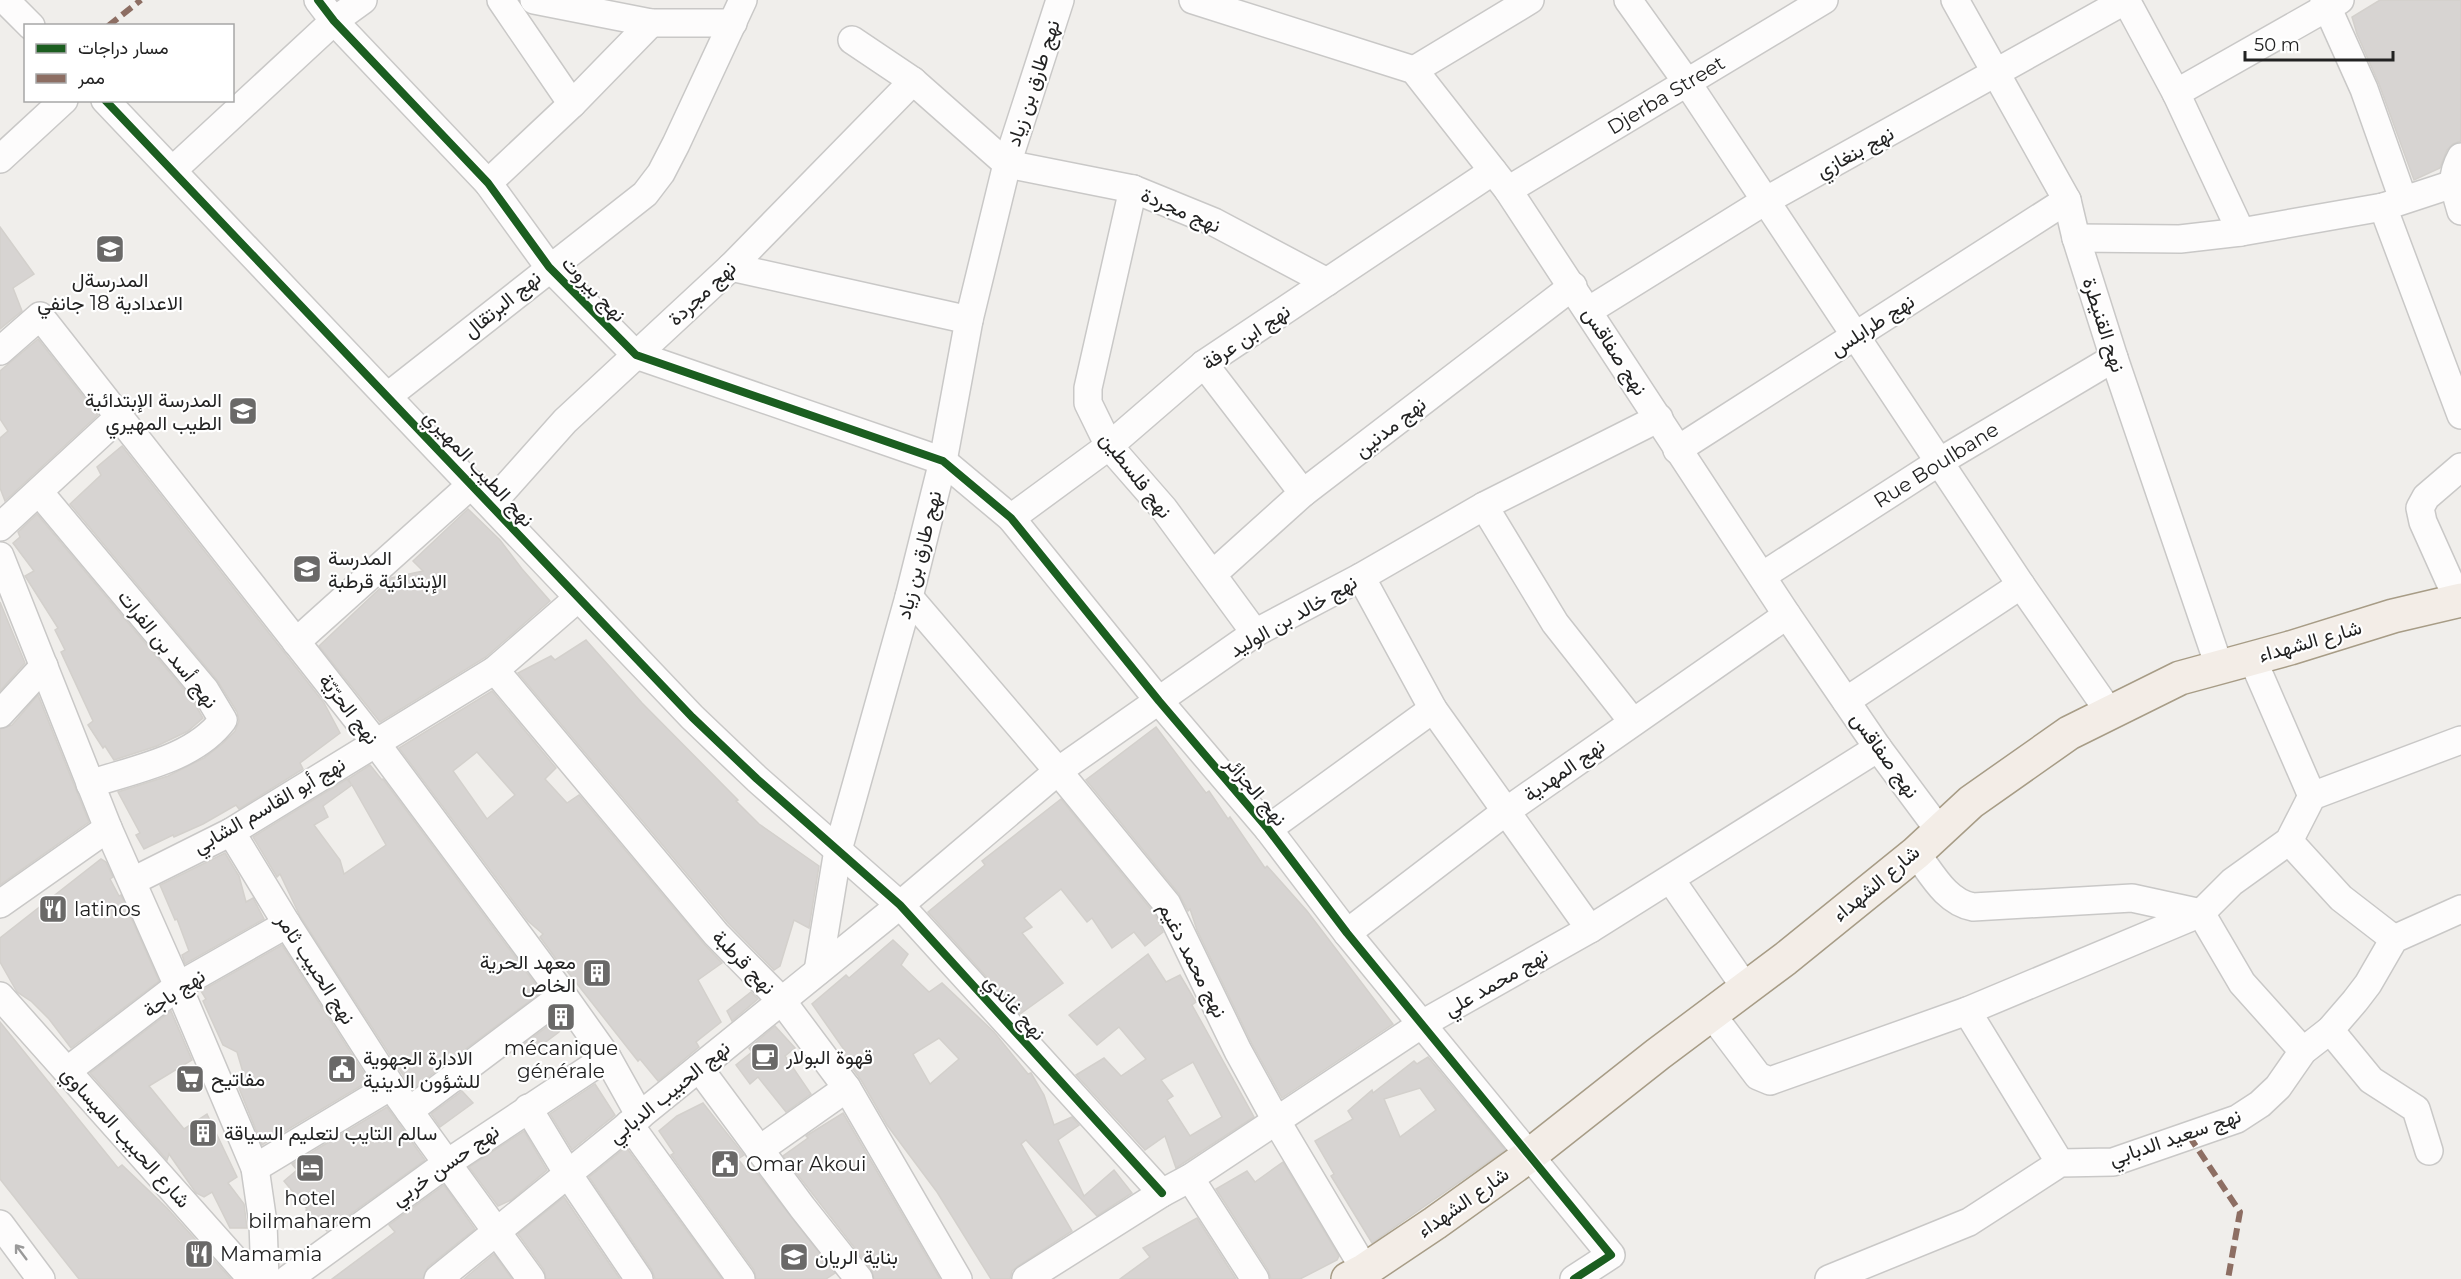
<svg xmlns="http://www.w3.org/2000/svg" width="2461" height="1279" font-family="Montserrat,Vazirmatn,sans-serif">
	<rect width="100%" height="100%" fill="#f0eeeb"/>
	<!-- building -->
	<g fill="#d7d4d2" stroke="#d3d0cc" stroke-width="1.5" fill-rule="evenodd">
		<path d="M2380 0H2461V141L2453 144 2447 150 2440 168 2414 180 2379 84 2357 34 2352 17Z"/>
		<path d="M0 227 34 274 13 288 22 311 0 329Z"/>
		<path d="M38 339 98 415 5 501 0 488V438L8 431 0 419V371Z"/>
		<path d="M122 446 324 703 340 733 300 763 303 769 239 809 236 805 203 824 174 837 173 835 144 849 136 835 140 833 118 792 168 776 204 758 222 744 235 731 239 721 237 712 217 680 70 504 101 475 97 467Z"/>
		<path d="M468 509 500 540 522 569 550 601 486 657 380 722 319 646 391 578 423 571 413 561Z"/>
		<path d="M37 514 192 699 203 718 188 731 157 746 114 760 105 746 103 748 88 725 93 721 61 652 65 650 55 630 58 628 25 576 34 571 13 543 20 537 18 532Z"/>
		<path d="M0 602 25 663 0 691Z"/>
		<path d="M586 640 642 703 738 800 736 801 759 824 819 866 809 928 794 920 780 966 774 970 728 923 518 673 551 656 555 660Z"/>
		<path d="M492 691 556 768 545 779 567 803 579 795 704 944 722 963 698 980 721 1022 696 1042 699 1047 658 1081 640 1059 638 1061 563 966 562 967 540 937 543 934 528 921 399 748ZM477 752 515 795 487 819 453 771Z"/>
		<path d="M38 695 89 822 0 885V729L12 725Z"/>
		<path d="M1156 727 1206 793 1209 791 1228 819 1230 817 1265 868 1267 866 1307 911 1393 1024 1282 1098 1252 1044 1197 930 1190 909 1188 911 1179 894 1086 780Z"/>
		<path d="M370 765 382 780 383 779 539 989 536 992 539 994 412 1089 300 916 280 874 277 877 253 837 347 779 351 784 348 779ZM352 785 386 845 344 874 340 860 314 825 328 817 323 806Z"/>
		<path d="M1061 799 1154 913 1163 932 1145 946 1134 932 1112 948 1092 918 1087 922 1061 889 1024 918 1032 927 1022 933 1063 983 1020 1014 928 912 985 865 982 861Z"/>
		<path d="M225 853 239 876 246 902 253 898 264 919 185 964 182 955 189 951 177 919 175 920 160 885Z"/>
		<path d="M101 859 106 862 113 877 110 879 119 896 121 895 159 981 71 1048 49 1019 31 1001 17 992 0 962V938Z"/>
		<path d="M893 940 908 954 901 965 929 992 942 983 994 1032 1028 1074 1031 1073 1044 1095 1054 1125 1072 1117 1079 1125 1058 1140 1084 1196 1114 1170 1132 1193 1097 1216 1026 1140 1021 1144 1072 1231 1018 1266 1012 1271 1010 1279H991L937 1192 887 1125 861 1080 842 1054 845 1051 812 1004 846 975 849 978ZM939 1038 959 1059 930 1084 913 1054Z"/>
		<path d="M282 945 369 1081 262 1145 237 1083 245 1079 237 1052 223 1045 203 1001 206 999 201 991Z"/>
		<path d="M1148 954 1166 982 1180 975 1196 1002 1192 1005 1254 1117 1176 1168 1165 1136 1145 1150 1076 1075 1104 1058 1121 1076 1146 1059 1119 1027 1097 1045 1069 1015ZM1193 1062 1222 1117 1190 1136 1167 1100 1173 1096 1161 1080Z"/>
		<path d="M751 992 758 999 732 1021 727 1011Z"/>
		<path d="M171 1011 192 1060 149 1086 184 1129 207 1114 237 1177 228 1183 244 1204 247 1228H230L212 1192 204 1197 196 1193 169 1154 167 1160 90 1073Z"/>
		<path d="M560 1017 564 1024 559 1032 531 1053 524 1044Z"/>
		<path d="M0 1022 118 1168 122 1165 167 1208 231 1279H79L0 1179Z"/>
		<path d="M775 1026 795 1048 785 1056 811 1094 786 1112 758 1077 750 1084 736 1065 752 1052 749 1048Z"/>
		<path d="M1428 1057 1505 1150 1372 1243 1331 1176 1334 1174 1315 1141 1353 1119 1348 1111 1372 1090 1373 1093 1414 1061 1417 1064ZM1420 1088 1436 1110 1400 1137 1384 1099Z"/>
		<path d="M595 1084 615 1115 572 1150 550 1114Z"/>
		<path d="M462 1091 473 1103 440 1127 431 1114Z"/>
		<path d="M703 1103 744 1155 738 1159 748 1172 754 1169 835 1273 826 1279H756L754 1270 671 1155 674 1153 659 1131 677 1116Z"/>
		<path d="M387 1107 425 1160 327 1231 306 1210 307 1209 284 1181 297 1170 292 1164Z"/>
		<path d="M843 1113 940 1279H874L871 1269 783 1156 808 1138 806 1136Z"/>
		<path d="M524 1131 547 1170 511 1200 498 1206 469 1167Z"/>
		<path d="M626 1147 722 1279H655L652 1270 589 1177Z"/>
		<path d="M1283 1162 1339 1256 1337 1260 1300 1279H1271L1268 1270 1216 1189 1247 1171 1255 1182Z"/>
		<path d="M444 1185 475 1229 428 1267 423 1279H332L395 1232 389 1225Z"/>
		<path d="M564 1197 620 1279H546L544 1270 518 1234Z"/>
		<path d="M1197 1218 1236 1279H1120L1150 1257 1143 1248Z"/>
		<path d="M494 1254 512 1279H464L471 1273Z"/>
	</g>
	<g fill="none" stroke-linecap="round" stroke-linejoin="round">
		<!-- minor casing -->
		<g stroke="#c9c8c7" stroke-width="30">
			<g id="minor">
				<path d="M5 0 31 26"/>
				<path d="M318 0 334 21 488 183 549 267 636 355 943 461 1011 518 1159 701 1268 829 1347 933 1611 1255 1574 1279"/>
				<path d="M501 0 572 104"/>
				<path d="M534 0 651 23H733"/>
				<path d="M1193 0 1414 70 1508 190 1787 615 1878 748 1939 830"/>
				<path d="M1628 0 1686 81 2021 585 2110 713"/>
				<path d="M1955 0 2067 200 2076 238 2114 358 2219 666"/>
				<path d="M2126 0 2176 93 2241 232"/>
				<path d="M2324 0 2364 89 2403 199"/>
				<path d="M852 40 913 81"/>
				<path d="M1414 70 1530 0"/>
				<path d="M2176 93 2340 0"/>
				<path d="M105 100 692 717 757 779 900 905 1162 1193"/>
				<path d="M2461 157C2449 179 2455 189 2461 211"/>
				<path d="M0 159 64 100"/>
				<path d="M173 170 334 21 363 0"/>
				<path d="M488 183 572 104 651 23"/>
				<path d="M1133 189 1088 388V403L1109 446 1164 509 1255 633"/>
				<path d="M1508 190 1824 0"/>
				<path d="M2383 207 2461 415"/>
				<path d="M2076 238 2180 239 2241 232 2383 207 2453 184"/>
				<path d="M731 267 969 320"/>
				<path d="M1588 311 1765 201 2126 0"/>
				<path d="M0 351 40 316 375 742 563 995 607 1057 640 1116"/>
				<path d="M1204 364 1303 493"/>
				<path d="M388 396 645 194 661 173 676 144 743 0"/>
				<path d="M1677 450 2067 200"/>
				<path d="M39 492 205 690 223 720C194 759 135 769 90 784"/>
				<path d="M491 504 565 421 731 267 913 81 1007 164 1133 189 1214 222 1327 282"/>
				<path d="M1484 506 1555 623 1633 722"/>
				<path d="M1011 518 1109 446 1204 364 1493 171"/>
				<path d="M0 527 118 418"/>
				<path d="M0 556 108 828 178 986 255 1168 263 1223 265 1279"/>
				<path d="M1213 574 1303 493 1573 286"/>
				<path d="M1762 576 1939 462 2114 358"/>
				<path d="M1361 577 1433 709 1590 929"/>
				<path d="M909 597 1058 771 1167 904 1238 1051 1277 1122 1365 1270"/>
				<path d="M2458 600 2423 522 2420 508 2426 497 2461 467"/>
				<path d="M296 642 472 484"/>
				<path d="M2252 658 2312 796"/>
				<path d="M495 670 716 934 782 1001 847 1088 958 1279"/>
				<path d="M1846 701 2021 585"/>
				<path d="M0 714 44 666"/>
				<path d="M1268 829 1433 709"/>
				<path d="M231 832 287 924 391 1086 531 1279"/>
				<path d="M2289 841 2341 898 2394 939"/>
				<path d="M1916 853C1932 874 1946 902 1973 907L2132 898 2201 913 2242 983 2303 1051"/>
				<path d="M1671 880 1745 987"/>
				<path d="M133 881 231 832 495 670 578 598"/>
				<path d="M0 904 108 828"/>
				<path d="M1347 933 1505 812 1787 615"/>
				<path d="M818 971 838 850 909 597 943 461 969 320 1007 164 1060 0"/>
				<path d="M0 996 252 1279"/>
				<path d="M1967 1011 2060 1163"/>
				<path d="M1712 1015 1758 1076 1770 1081 1967 1011 2201 913 2232 882 2289 841 2312 796 2461 740"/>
				<path d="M2330 1030 2371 1080 2416 1109 2429 1151"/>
				<path d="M699 1068 802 1207 859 1279"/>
				<path d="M67 1071 178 986 287 924"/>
				<path d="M528 1108 568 1174 639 1279"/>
				<path d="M409 1111 563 995"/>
				<path d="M629 1124 741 1279"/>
				<path d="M759 1150 847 1088"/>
				<path d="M255 1168 391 1086"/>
				<path d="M1190 1178 1255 1279"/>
				<path d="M0 1224 41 1279"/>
				<path d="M288 1279 446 1164 607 1057"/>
				<path d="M438 1279 900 905 1058 771 1255 633 1361 577 1484 506 1659 418"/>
				<path d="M1026 1279 1162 1193 1190 1178 1422 1024 1590 929 1878 748"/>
				<path d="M1829 1279 1969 1222 2060 1163 2113 1162 2237 1119 2260 1104 2278 1087 2303 1051 2330 1030 2355 1001 2368 984 2394 939 2461 909"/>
			</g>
		</g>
		<!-- major casing -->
		<g stroke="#a79c86" stroke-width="36">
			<path id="major" d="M1348 1279 1365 1270 1435 1223 1530 1155 1658 1054 1785 959 1916 853 1971 802 2069 733 2180 678 2290 648 2393 616 2461 600"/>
		</g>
		<!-- minor -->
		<use href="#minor" stroke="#fdfcfc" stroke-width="27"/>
		<!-- major -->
		<use href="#major" stroke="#f3ede7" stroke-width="33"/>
		<!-- quiet -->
		<g stroke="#8d6e63" stroke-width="6" stroke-dasharray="12 6" stroke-linecap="butt">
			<path d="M108 26 141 0"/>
			<path d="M2189 1136 2240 1212 2228 1279"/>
		</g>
		<!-- cycleway casing -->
		<g stroke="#fff" stroke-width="11">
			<g id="cycleway">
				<path d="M318 0 334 21 488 183 549 267 636 355 943 461 1011 518 1159 701 1268 829 1347 933 1611 1255 1574 1279"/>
				<path d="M105 100 692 717 757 779 900 905 1162 1193"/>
			</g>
		</g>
		<!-- cycleway -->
		<use href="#cycleway" stroke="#1b5e20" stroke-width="8"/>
	</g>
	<!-- one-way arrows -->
	<defs><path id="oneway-shaft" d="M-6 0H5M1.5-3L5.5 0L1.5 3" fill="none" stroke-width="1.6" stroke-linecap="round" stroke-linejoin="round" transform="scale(1.5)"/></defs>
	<use stroke="#9a9a9a" href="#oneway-shaft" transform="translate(21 1252) rotate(-127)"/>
	<!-- icons -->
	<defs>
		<g id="school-square" transform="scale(1.5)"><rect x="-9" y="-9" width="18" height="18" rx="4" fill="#6a6968" stroke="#fff"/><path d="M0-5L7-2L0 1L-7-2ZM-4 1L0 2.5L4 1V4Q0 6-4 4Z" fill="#fff"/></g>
		<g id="restaurant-square" transform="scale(1.5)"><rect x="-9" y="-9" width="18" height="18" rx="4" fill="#6a6968" stroke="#fff"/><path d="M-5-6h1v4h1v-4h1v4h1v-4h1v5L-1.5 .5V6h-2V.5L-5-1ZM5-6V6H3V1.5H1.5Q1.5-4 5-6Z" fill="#fff"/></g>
		<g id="building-square" transform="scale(1.5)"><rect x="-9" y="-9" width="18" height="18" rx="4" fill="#6a6968" stroke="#fff"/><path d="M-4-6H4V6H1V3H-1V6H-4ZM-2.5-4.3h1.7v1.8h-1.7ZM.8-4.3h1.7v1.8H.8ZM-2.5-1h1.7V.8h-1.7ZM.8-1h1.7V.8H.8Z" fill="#fff"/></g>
		<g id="cafe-square" transform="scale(1.5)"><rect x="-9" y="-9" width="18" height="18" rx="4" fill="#6a6968" stroke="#fff"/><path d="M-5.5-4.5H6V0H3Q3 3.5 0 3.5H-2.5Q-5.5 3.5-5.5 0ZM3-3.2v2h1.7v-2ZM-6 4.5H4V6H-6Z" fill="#fff"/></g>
		<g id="civic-square" transform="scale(1.5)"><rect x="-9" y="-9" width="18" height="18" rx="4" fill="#6a6968" stroke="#fff"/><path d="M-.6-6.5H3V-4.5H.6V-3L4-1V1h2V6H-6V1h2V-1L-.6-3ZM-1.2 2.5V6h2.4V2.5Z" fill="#fff"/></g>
		<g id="supermarket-square" transform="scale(1.5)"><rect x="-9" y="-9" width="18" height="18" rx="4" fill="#6a6968" stroke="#fff"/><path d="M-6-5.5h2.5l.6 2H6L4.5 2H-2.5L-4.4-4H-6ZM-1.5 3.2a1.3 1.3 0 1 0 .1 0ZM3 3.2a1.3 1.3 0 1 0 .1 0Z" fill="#fff"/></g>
		<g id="hotel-square" transform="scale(1.5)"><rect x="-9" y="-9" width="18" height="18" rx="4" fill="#6a6968" stroke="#fff"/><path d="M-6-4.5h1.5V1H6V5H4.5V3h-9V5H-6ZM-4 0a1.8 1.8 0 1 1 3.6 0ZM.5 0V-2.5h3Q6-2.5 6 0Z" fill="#fff"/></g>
		<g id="university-square" transform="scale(1.5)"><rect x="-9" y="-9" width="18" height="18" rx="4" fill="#6a6968" stroke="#fff"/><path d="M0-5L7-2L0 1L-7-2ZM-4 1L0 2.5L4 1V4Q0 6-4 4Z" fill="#fff"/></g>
	</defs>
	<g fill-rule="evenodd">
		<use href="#school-square" x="110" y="249"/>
		<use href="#school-square" x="243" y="411"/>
		<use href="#school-square" x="307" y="569"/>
		<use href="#restaurant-square" x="53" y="909"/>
		<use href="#building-square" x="597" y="973"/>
		<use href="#building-square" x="561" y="1017"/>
		<use href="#cafe-square" x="765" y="1057"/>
		<use href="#civic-square" x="342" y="1069"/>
		<use href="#supermarket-square" x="190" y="1079"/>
		<use href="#building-square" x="203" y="1133"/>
		<use href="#civic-square" x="725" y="1164"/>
		<use href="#hotel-square" x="310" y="1168"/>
		<use href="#restaurant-square" x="199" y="1254"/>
		<use href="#university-square" x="794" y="1257"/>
	</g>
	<g text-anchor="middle" stroke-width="4.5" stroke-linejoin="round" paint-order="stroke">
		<!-- street labels -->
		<g font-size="20" fill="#222" stroke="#fff">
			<text transform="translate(1033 83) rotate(-72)" y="7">نهج طارق بن زياد</text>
			<text transform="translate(1666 95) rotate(-31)" y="7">Djerba Street</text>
			<text transform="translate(1855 152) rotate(-29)" y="7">نهج بنغازي</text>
			<text transform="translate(1181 210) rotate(23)" y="7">نهج مجردة</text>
			<text transform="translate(594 289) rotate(46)" y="7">نهج بيروت</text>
			<text transform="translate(702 293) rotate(-43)" y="7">نهج مجردة</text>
			<text transform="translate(502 304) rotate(-39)" y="7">نهج البرتقال</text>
			<text transform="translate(1872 325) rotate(-33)" y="7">نهج طرابلس</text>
			<text transform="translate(2104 325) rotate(72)" y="7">نهح القنيطرة</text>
			<text transform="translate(1246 337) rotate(-34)" y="7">نهج ابن عرفة</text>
			<text transform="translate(1615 351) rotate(57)" y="7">نهج صفاقس</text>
			<text transform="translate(1390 427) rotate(-38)" y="7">نهج مدنين</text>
			<text transform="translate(1936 465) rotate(-32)" y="7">Rue Boulbane</text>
			<text transform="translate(479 468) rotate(47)" y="7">نهج الطيب المهيري</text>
			<text transform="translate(1136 475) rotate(52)" y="7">نهج فلسطين</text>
			<text transform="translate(919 555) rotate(-76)" y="7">نهج طارق بن زياد</text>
			<text transform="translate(1293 616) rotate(-30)" y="7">نهج خالد بن الوليد</text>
			<text transform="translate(2310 641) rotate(-16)" y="7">شارع الشهداء</text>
			<text transform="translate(168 649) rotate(51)" y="7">نهج أسد بن الفرات</text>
			<text transform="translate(349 709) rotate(52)" y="7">نهج الحرّيّة</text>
			<text transform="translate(1885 755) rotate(54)" y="7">نهج صفاقس</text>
			<text transform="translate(1564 770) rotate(-35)" y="7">نهج المهدية</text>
			<text transform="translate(1256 791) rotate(50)" y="7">نهج الجزائر</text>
			<text transform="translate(269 805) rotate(-30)" y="7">نهج أبو القاسم الشابي</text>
			<text transform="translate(1876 883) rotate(-40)" y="7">شارع الشهداء</text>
			<text transform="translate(1193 960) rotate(63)" y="7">نهج محمد دغيم</text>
			<text transform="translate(744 962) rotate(46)" y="7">نهج قرطبة</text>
			<text transform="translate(316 969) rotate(57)" y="7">نهج الحبيب ثامر</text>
			<text transform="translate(1496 982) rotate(-30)" y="7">نهج محمد علي</text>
			<text transform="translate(174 993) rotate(-34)" y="7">نهج باجة</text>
			<text transform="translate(1015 1007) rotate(48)" y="7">نهج غاندي</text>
			<text transform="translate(669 1092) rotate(-39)" y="7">نهج الحبيب الدبابي</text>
			<text transform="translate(126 1137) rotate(48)" y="7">شارع الحبيب الميساوي</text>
			<text transform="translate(2175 1137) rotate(-19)" y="7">نهج سعيد الدبابي</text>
			<text transform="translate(445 1165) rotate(-35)" y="7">نهج حسن خربي</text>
			<text transform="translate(1463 1202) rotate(-35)" y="7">شارع الشهداء</text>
		</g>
		<!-- poi labels -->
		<g font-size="20" fill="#222" stroke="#fff" text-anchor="start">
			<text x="110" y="287" text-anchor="middle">المدرسةل<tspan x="110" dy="23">الاعدادية 18 جانفي</tspan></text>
			<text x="222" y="407" text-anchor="end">المدرسة الإبتدائية<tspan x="222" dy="23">الطيب المهيري</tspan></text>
			<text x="328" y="565">المدرسة<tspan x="328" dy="23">الإبتدائية قرطبة</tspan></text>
			<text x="74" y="916">latinos</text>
			<text x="576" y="969" text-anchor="end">معهد الحرية<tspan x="576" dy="23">الخاص</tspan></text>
			<text x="561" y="1055" text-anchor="middle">mécanique<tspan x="561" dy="23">générale</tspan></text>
			<text x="786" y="1064">قهوة البولار</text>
			<text x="363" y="1065">الادارة الجهوية<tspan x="363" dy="23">للشؤون الدينية</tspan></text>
			<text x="211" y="1086">مفاتيح</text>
			<text x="224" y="1140">سالم التايب لتعليم السياقة</text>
			<text x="746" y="1171">Omar Akoui</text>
			<text x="310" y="1205" text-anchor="middle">hotel<tspan x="310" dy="23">bilmaharem</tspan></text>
			<text x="220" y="1261">Mamamia</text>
			<text x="815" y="1264">بناية الريان</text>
		</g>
	</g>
	<!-- legend -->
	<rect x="24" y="24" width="210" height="78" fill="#ffffff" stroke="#a7a7a7" stroke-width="1.5"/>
	<rect x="36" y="44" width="30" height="9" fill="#1b5e20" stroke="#a7a7a7" stroke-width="1.5"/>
	<text x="78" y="54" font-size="18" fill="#222222">مسار دراجات</text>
	<rect x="36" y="74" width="30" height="9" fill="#8d6e63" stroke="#a7a7a7" stroke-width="1.5"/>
	<text x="78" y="84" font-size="18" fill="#222222">ممر</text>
	<!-- scale -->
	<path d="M2245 51v9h148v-9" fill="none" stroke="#222222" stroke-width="3"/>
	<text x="2254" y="51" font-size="18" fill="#222222" stroke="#ffffff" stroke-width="4.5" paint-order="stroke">50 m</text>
</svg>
